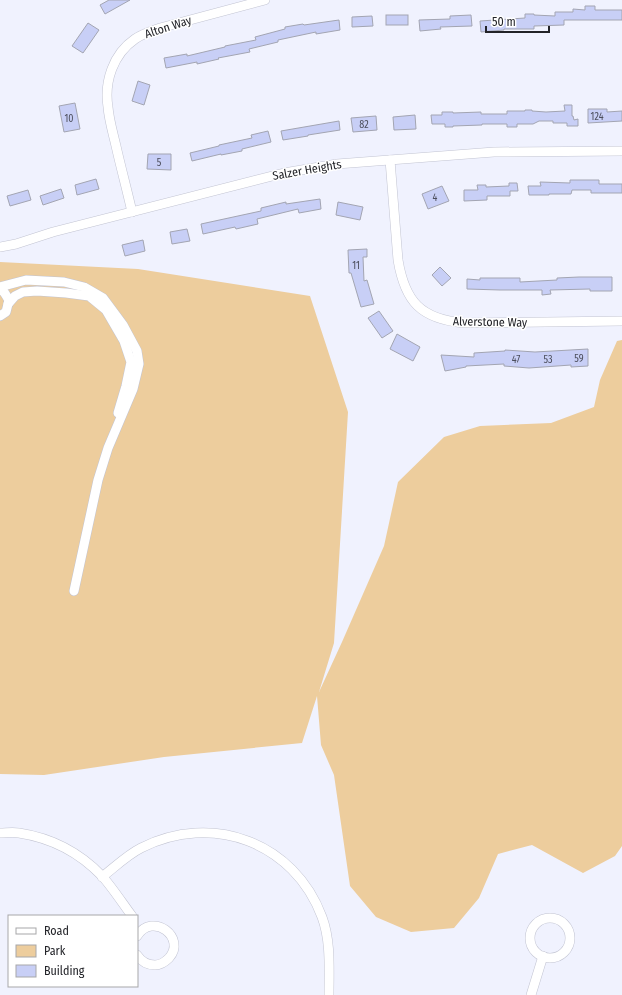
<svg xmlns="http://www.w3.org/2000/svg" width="622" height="995" font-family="'Fira Sans Condensed',sans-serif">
	<rect width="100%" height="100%" fill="#f0f2fe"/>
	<!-- green -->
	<path fill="#edcd9d" d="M0 262 138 269 310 296 348 412 334 643 319 692 342 642 384 546 398 482 444 437 480 426 551 423 594 407 600 380 617 341 622 340V846L615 856 583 873 532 845 498 854 479 898 454 928 411 932 376 917 350 886 334 775 321 745 317 696 302 743 164 757 44 775 0 774Z"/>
	<!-- building -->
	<g fill="#c8cff6" stroke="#a3a5b2">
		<path d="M109 0H130L105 14 100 5Z"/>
		<path d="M585 6H595V10H622V20H564V25L534 26V29H504V30L481 32 480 21 525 18V14H534V15L555 16V12H573V9L585 10Z"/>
		<rect x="386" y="15" width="22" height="10"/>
		<path d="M471 15 472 26 440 27 441 29 420 31 419 20 450 19V16Z"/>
		<path d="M372 16 373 26 352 27V17Z"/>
		<path d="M339 20 340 30 316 34V32L278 40V42L249 49 250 52 218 58 219 59 197 64V62L166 68 164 58 187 54V56L225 47V46L256 40 255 37 285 29V27L303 24 304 25Z"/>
		<path d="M88 23 99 30 83 53 72 46Z"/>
		<path d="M138 81 150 85 144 105 132 101Z"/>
		<path d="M75 103 80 129 64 132 59 106Z"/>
		<path d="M564 105H572V116H573L574 120 578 119V126H567V123H553V121H539L533 124H517V127H507V124H482V125L453 126V127H445V124H432L431 115H442V112H453V113L481 112V114H507V111H525V110H532V111L546 112 565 111Z"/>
		<path d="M588 109H607V112L622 111V121L588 123Z"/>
		<path d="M415 115 416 129 394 130 393 117Z"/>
		<path d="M376 116 377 130 353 132 351 118Z"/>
		<path d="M339 121 340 130 308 135V136L283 140 281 131Z"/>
		<path d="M268 131 271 142 242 149V151L221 155V154L192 161 190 153 219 146V145L252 138 251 135Z"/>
		<path d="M148 154H171V170L147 169Z"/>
		<path d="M96 179 99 189 77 195 75 185Z"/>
		<path d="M570 180H599V184H622V193H591V190H572L571 194H549V195H529L528 186H541L540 182 570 183Z"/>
		<path d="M509 183H517L518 191H510V196H487V200L464 201V190H478L477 185H486V187L509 186Z"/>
		<path d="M442 186 449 201 428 209 422 194Z"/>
		<path d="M61 189 64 198 43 205 40 196Z"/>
		<path d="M28 190 31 200 10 206 7 196Z"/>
		<path d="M320 199 321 209 299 213 298 209 257 219 258 224 236 229 235 227 203 234 201 224 261 211V208L286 202V204Z"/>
		<path d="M338 202 363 207 360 220 336 215Z"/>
		<path d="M187 229 190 241 172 244 170 232Z"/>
		<path d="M143 240 145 251 125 256 122 245Z"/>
		<path d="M367 249V257H363L364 281 367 280 374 304 361 307 351 273H349L348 250Z"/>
		<path d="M440 267 451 278 442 286 432 275Z"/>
		<path d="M579 277H612V291H590V289L550 290 551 294 542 295V290H500L467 289V279L480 280V278H520V282L557 280V278Z"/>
		<path d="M379 311 393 331 382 338 368 318Z"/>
		<path d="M397 334 420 347 413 361 390 349Z"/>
		<path d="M588 349V366L571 367V365L529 368 504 366V364L466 366V367L445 371 441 355 474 357V353L505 351V350L535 352Z"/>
	</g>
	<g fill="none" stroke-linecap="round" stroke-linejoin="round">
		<!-- minor casing -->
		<g stroke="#c2c4d2" stroke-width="10">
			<g id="minor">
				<path d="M390 160 398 260C405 302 421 319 464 323L622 321"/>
				<path d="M132 212C127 190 121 168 116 146 113 133 109 120 108 107 104 82 113 54 135 39 142 34 151 31 160 28L265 0"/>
				<path d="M0 247 16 244 53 232 284 173 337 164 494 152 622 151"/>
				<path d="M0 287 26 280 64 282 84 287 103 298 123 325 137 351 139 364 133 389 108 448 98 480 74 591"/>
				<path d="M0 290 4 292 9 300 6 312 0 316"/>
				<path d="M8 304 15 296 23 292 37 291 66 293 89 296 106 310 124 341 131 362 126 386 118 413"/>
				<path d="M0 833C6 833 13 832 19 833 52 838 79 852 102 876 112 887 123 904 132 916"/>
				<path d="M102 877C115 867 127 855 141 848 212 812 294 842 322 917 331 941 329 969 329 995"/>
				<circle cx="550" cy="938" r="20"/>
				<path d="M137 936C153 911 187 938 169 958 165 962 160 965 155 965 147 965 141 961 137 955"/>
				<path d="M531 995 543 956"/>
			</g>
		</g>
		<!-- minor -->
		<use href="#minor" stroke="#fff" stroke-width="9"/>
	</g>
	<g text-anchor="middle" stroke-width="3" stroke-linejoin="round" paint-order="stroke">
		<!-- number labels -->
		<g font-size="10" fill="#4c4e5c">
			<text x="597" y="120">124</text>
			<text x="69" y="122">10</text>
			<text x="364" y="128">82</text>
			<text x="159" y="166">5</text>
			<text x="435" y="201">4</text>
			<text x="356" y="269">11</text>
			<text x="579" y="362">59</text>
			<text x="516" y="363">47</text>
			<text x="548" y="363">53</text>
		</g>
		<!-- street labels -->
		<g font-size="12" fill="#222328" stroke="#fff">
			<text transform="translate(168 27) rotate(-18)" y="4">Alton Way</text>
			<text transform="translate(307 170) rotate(-10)" y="4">Salzer Heights</text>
			<text transform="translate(490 322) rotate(1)" y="4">Alverstone Way</text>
		</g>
	</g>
	<!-- legend -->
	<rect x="8" y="915" width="130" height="72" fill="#ffffff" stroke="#a7a7a9"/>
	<rect x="16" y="928" width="20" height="6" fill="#ffffff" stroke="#a7a7a9"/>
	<text x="44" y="935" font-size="12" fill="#222328">Road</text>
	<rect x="16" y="945" width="20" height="12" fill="#edcd9d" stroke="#a7a7a9"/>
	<text x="44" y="955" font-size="12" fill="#222328">Park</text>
	<rect x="16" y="965" width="20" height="12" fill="#c8cff6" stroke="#a7a7a9"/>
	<text x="44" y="975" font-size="12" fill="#222328">Building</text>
	<!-- scale -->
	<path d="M486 26v6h63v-6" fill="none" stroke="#222328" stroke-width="2"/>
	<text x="492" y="26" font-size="12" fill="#222328" stroke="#ffffff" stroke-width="3" paint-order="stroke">50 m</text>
</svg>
